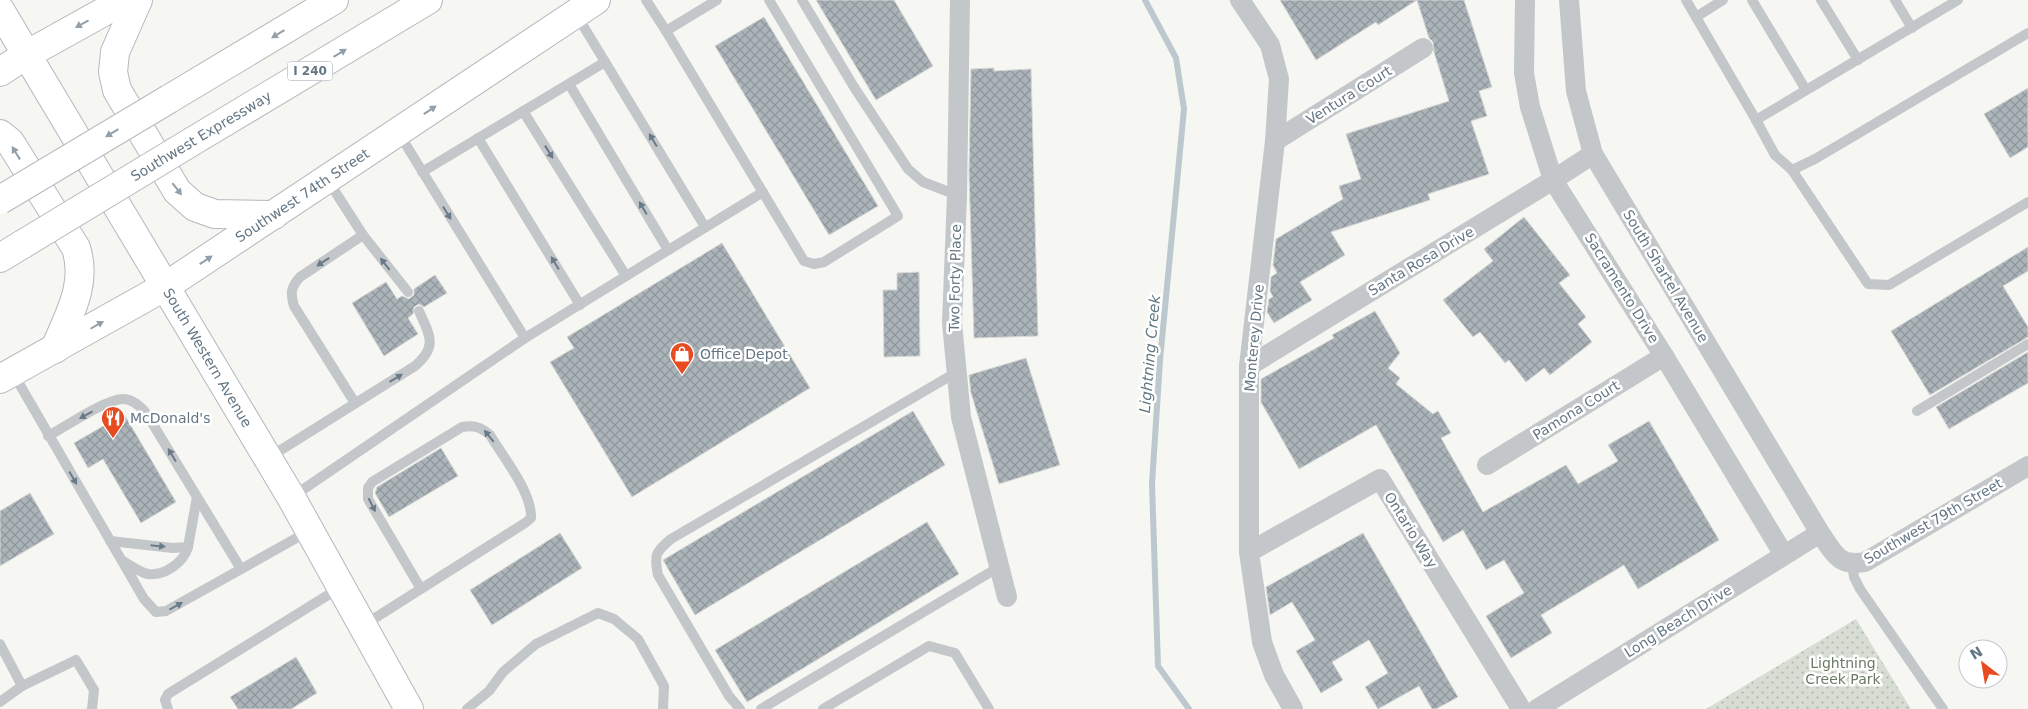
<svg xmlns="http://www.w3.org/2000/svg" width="2028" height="709" font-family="'DejaVu Sans',sans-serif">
	<defs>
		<pattern id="grass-dots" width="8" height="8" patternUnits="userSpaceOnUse" patternTransform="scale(1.25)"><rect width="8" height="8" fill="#d7ddd3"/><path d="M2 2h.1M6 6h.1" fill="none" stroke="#b2b8b1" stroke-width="1.8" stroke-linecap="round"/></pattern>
		<pattern id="building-cross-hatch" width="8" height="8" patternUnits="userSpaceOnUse" patternTransform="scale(1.25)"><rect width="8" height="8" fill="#abb4b9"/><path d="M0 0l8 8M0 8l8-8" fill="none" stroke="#8f979c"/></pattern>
	</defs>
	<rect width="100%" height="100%" fill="#f6f6f2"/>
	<!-- grass -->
	<path fill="url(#grass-dots)" d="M1856 619 1911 709H1706Z"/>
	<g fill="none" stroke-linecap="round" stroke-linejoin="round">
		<!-- stream -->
		<path stroke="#bcc8cd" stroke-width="6" d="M1145 0 1176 58 1184 109 1160 360 1152 484 1158 666 1189 709"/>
	</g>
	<!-- building -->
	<g fill="url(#building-cross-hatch)" stroke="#d7d7d5">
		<path d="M816 0H894L933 66 876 100Z"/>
		<path d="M1280 0H1417L1378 25 1376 22 1316 60Z"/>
		<path d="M1417 0H1464L1492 87 1479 91 1487 116 1471 121 1489 174 1428 194 1430 200 1331 232 1345 255 1300 282 1312 300 1274 323 1267 312 1269 299 1273 297 1270 291 1271 277 1277 273 1273 265 1276 239 1343 199 1339 186 1361 179 1346 134 1449 101 1434 52 1433 42 1429 38Z"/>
		<path d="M764 17 878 206 829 235 715 46Z"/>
		<path d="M994 68V71L1031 69 1038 336 974 338 969 173 971 69Z"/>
		<path d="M2028 88V147L2010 158 1984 114Z"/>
		<path d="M1524 217 1570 275 1559 283 1586 317 1578 324 1592 342 1550 375 1544 368 1526 382 1509 360 1505 363 1480 332 1473 337 1443 300 1493 261 1484 249Z"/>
		<path d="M722 243 810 388 632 497 550 362 574 348 567 337Z"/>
		<path d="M2028 247V271L2003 286 2028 327V337L1930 395 1891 331Z"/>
		<path d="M919 272 920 356 884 357 883 290H897V273Z"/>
		<path d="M435 275 447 293 424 307 419 304 414 307 413 314 408 318 418 334 384 356 352 303 386 282 397 299 402 296 409 299 414 295V289Z"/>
		<path d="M1375 311 1400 353 1388 368 1400 378 1396 384 1433 414 1438 411 1451 433 1441 438 1483 512 1566 465 1578 484 1618 461 1608 445 1649 421 1719 540 1638 589 1624 565 1541 615 1552 633 1511 658 1486 616 1524 593 1504 560 1486 570 1463 530 1443 542 1376 425 1299 469 1261 402V379L1334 338 1332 335Z"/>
		<path d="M2028 352V383L1949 429 1936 407Z"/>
		<path d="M1026 358 1060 465 999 484 971 393 969 375Z"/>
		<path d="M913 411 945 465 695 615 663 560Z"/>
		<path d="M124 414 176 502 141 523 103 459 88 468 74 443Z"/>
		<path d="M441 448 458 476 389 517 375 493 377 487Z"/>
		<path d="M30 493 54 534 0 566V511Z"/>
		<path d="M927 522 959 574 747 702 715 650Z"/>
		<path d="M560 533 582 568 492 625 470 590Z"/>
		<path d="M1363 533 1458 697 1436 709H1432L1419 686 1378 709 1365 687 1388 673 1369 640 1332 662 1343 680 1321 693 1296 651 1315 640 1292 602 1270 615 1266 587Z"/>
		<path d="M296 657 317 693 291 709H238L230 697Z"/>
	</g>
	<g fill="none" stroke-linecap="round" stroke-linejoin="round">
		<!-- secondary casing -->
		<g stroke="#b3b9bd" stroke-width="30">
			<g id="secondary">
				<path d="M138 0 115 52 113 72 117 90 177 191 195 207 215 214 274 215"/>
				<path id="s1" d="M0 10 291 497 409 709"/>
				<path d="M0 72 26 55 125 0"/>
				<path d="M0 134 10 142 76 248C88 285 68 316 55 349"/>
				<path id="s2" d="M0 379 166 286 596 0"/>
			</g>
		</g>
		<!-- highway casing -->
		<g stroke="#b6b9bc" stroke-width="30">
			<g id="highway">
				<path d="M169 99 334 0"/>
				<path d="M193 141 428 0"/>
				<path d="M0 258 23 244"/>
			</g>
		</g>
		<!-- lane -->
		<g stroke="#c3c7ca" stroke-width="10">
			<path d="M646 0 666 31 804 261 814 264 824 262 898 216 769 0"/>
			<path d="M802 0 854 87 908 169 923 182 957 195"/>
			<path d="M1686 0 1756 120 1958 0"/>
			<path d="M1752 0 1806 90"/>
			<path d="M1821 0 1858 60"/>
			<path d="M1895 0 1912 28"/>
			<path d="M576 14 705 227"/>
			<path d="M1696 17 1723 0"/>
			<path d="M666 31 717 0"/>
			<path d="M569 84 668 250"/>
			<path d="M523 111 626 276"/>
			<path d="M1756 120 1775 155 1792 170 1868 284 1889 285 2028 202"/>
			<path d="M398 132 525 338"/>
			<path d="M478 138 580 305"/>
			<path d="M1792 170 1815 159 2028 33"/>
			<path d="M422 172 605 62"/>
			<path d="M327 179 363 235 408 292"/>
			<path d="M13 373 144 599 156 612 166 611 309 531"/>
			<path d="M355 403 294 306C290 293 291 287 300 277L363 235"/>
			<path d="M1917 411 2028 344"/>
			<path d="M48 436C65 427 106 399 123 399 132 399 141 407 146 413L241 569"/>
			<path d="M268 458 415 366C438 346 430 336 419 311"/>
			<path d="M292 497 525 338 763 192"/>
			<path d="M110 541 173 548 188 547 197 497"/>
			<path d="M123 561C131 566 139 572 148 574 165 576 184 562 188 547"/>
			<path d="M1852 564 1854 577 1860 589 1943 709"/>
			<path d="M364 625 525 523 531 518C532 492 503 457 490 435 481 427 474 425 462 427L372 482 368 488V499L421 589"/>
			<path d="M0 644 22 686 0 702"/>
			<path d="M22 686 76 660 94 690 92 709"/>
			<path d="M168 709 165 700 168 694 341 587"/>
			<path d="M467 709 489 691 503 672 536 644 598 613 614 619 638 639 664 686 663 709"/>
			<path d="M740 709 729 696 658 575C654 556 655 552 671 539L957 372"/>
			<path d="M761 709 999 567"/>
			<path d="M823 709 929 646 955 653 989 709"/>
		</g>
		<!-- street -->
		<g stroke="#c3c7ca" stroke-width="20">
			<path d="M960 0 957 195 952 323 961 417 1007 597"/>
			<path d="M1240 0 1270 45 1279 79 1275 141 1249 366V552L1262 642 1274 675 1293 709"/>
			<path d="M1525 0 1524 73 1530 107 1553 180 1664 356 1784 555"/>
			<path d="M1569 0 1576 91 1593 154 1820 533C1834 553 1838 567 1865 562L2028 466"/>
			<path d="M1275 141 1423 48"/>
			<path d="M1249 366 1553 180 1593 154"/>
			<path d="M1487 465 1664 356"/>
			<path d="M1249 552 1380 479 1521 709"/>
			<path d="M1537 709 1820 533"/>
		</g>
		<!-- secondary -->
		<use href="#secondary" stroke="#fff" stroke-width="28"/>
		<!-- highway -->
		<use href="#highway" stroke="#fff" stroke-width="28"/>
		<!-- highway-bridge casing -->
		<g stroke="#b6b9bc" stroke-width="30" stroke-linecap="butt">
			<g id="highway-bridge">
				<path d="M0 200 169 99"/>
				<path d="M23 244 193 141"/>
			</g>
		</g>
		<!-- highway-bridge -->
		<use href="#highway-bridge" stroke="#fff" stroke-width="28"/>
	</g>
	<!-- one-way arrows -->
	<defs><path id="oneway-solid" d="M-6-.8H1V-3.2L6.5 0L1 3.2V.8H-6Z" transform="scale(1.25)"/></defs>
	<g fill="#929fa9">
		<use href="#oneway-solid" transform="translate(82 24) rotate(151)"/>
		<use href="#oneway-solid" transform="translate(278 34) rotate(149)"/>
		<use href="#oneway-solid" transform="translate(340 53) rotate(-31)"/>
		<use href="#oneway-solid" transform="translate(430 110) rotate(-34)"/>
		<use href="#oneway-solid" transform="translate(112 133) rotate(149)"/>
		<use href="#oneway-solid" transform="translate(16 153) rotate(-122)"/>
		<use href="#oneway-solid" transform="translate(177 189) rotate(52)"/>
		<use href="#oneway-solid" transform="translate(206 260) rotate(-33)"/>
		<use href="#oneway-solid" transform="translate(97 325) rotate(-30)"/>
	</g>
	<g fill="#697a88">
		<use href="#oneway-solid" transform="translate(653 140) rotate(-121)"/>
		<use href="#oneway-solid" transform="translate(549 152) rotate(58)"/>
		<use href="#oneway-solid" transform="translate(643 208) rotate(-120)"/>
		<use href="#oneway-solid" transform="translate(447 213) rotate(58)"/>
		<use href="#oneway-solid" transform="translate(323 262) rotate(147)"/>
		<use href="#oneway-solid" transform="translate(555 263) rotate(-121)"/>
		<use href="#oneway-solid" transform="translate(385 264) rotate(-128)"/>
		<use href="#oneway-solid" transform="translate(396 378) rotate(-31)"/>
		<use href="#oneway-solid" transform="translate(86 415) rotate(151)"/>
		<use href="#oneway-solid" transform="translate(489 436) rotate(-129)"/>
		<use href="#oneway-solid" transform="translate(172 455) rotate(-121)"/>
		<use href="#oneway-solid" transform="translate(73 478) rotate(60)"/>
		<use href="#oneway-solid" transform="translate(372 505) rotate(63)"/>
		<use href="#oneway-solid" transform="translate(158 546) rotate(6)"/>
		<use href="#oneway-solid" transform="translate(176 606) rotate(-29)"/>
	</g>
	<!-- icons -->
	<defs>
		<g id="shop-pin" transform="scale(1.25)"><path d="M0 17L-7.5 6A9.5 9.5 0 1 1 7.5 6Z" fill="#e74b20" stroke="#fff"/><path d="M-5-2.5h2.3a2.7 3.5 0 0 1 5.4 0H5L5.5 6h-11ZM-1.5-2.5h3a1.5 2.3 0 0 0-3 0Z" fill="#fff"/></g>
		<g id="restaurant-pin" transform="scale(1.25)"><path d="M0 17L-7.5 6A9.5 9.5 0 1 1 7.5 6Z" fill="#e74b20" stroke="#fff"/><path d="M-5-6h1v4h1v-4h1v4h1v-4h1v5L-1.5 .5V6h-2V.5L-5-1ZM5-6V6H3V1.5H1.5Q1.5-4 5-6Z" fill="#fff"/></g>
	</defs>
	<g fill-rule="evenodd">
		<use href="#shop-pin" x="682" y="354"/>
		<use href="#restaurant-pin" x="113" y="418"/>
	</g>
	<g text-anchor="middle" stroke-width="5" stroke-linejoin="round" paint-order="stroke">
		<!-- shield labels -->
		<rect fill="#fff" stroke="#929fa9" stroke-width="1" x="287.5" y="61.5" width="45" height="19" rx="4"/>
		<g font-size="12" font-weight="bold" fill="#647684">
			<text x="310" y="75">I 240</text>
		</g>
		<!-- street labels -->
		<g font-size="14" fill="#647684" stroke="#fff">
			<text transform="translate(1349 95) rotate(-32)" y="5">Ventura Court</text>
			<text transform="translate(201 136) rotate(-31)" y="5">Southwest Expressway</text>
			<text dy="5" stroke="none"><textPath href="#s2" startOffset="354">Southwest 74th Street</textPath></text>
			<text transform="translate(1421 261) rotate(-31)" y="5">Santa Rosa Drive</text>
			<text transform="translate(1666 276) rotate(59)" y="5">South Shartel Avenue</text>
			<text transform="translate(955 278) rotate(-89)" y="5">Two Forty Place</text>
			<text transform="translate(1622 288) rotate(58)" y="5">Sacramento Drive</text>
			<text transform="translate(1254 338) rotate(-85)" y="5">Monterey Drive</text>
			<text dy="5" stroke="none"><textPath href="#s1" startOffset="405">South Western Avenue</textPath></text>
			<text transform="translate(1576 410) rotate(-32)" y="5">Pamona Court</text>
			<text transform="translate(1933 521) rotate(-30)" y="5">Southwest 79th Street</text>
			<text transform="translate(1411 530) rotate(58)" y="5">Ontario Way</text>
			<text transform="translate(1678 621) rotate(-32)" y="5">Long Beach Drive</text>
		</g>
		<!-- poi labels -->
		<g font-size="14" fill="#647684" stroke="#fff" text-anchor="start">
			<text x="700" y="359">Office Depot</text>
			<text x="130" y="423">McDonald's</text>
		</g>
		<!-- park labels -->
		<g font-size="14" fill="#687b63" stroke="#fff">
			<text x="1843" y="668">Lightning<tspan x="1843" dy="16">Creek Park</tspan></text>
		</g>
		<!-- water labels -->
		<g font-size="15" font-style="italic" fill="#5f7881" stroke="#fff">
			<text transform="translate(1150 354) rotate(-85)" y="5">Lightning Creek</text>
		</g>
	</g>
	<!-- north arrow -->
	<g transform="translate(1983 664) rotate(329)"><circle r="24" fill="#ffffff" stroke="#c1c8ce"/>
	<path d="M0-4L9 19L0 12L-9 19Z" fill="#e74b20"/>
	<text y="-8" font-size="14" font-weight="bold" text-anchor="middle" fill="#647684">N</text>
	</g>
</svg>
